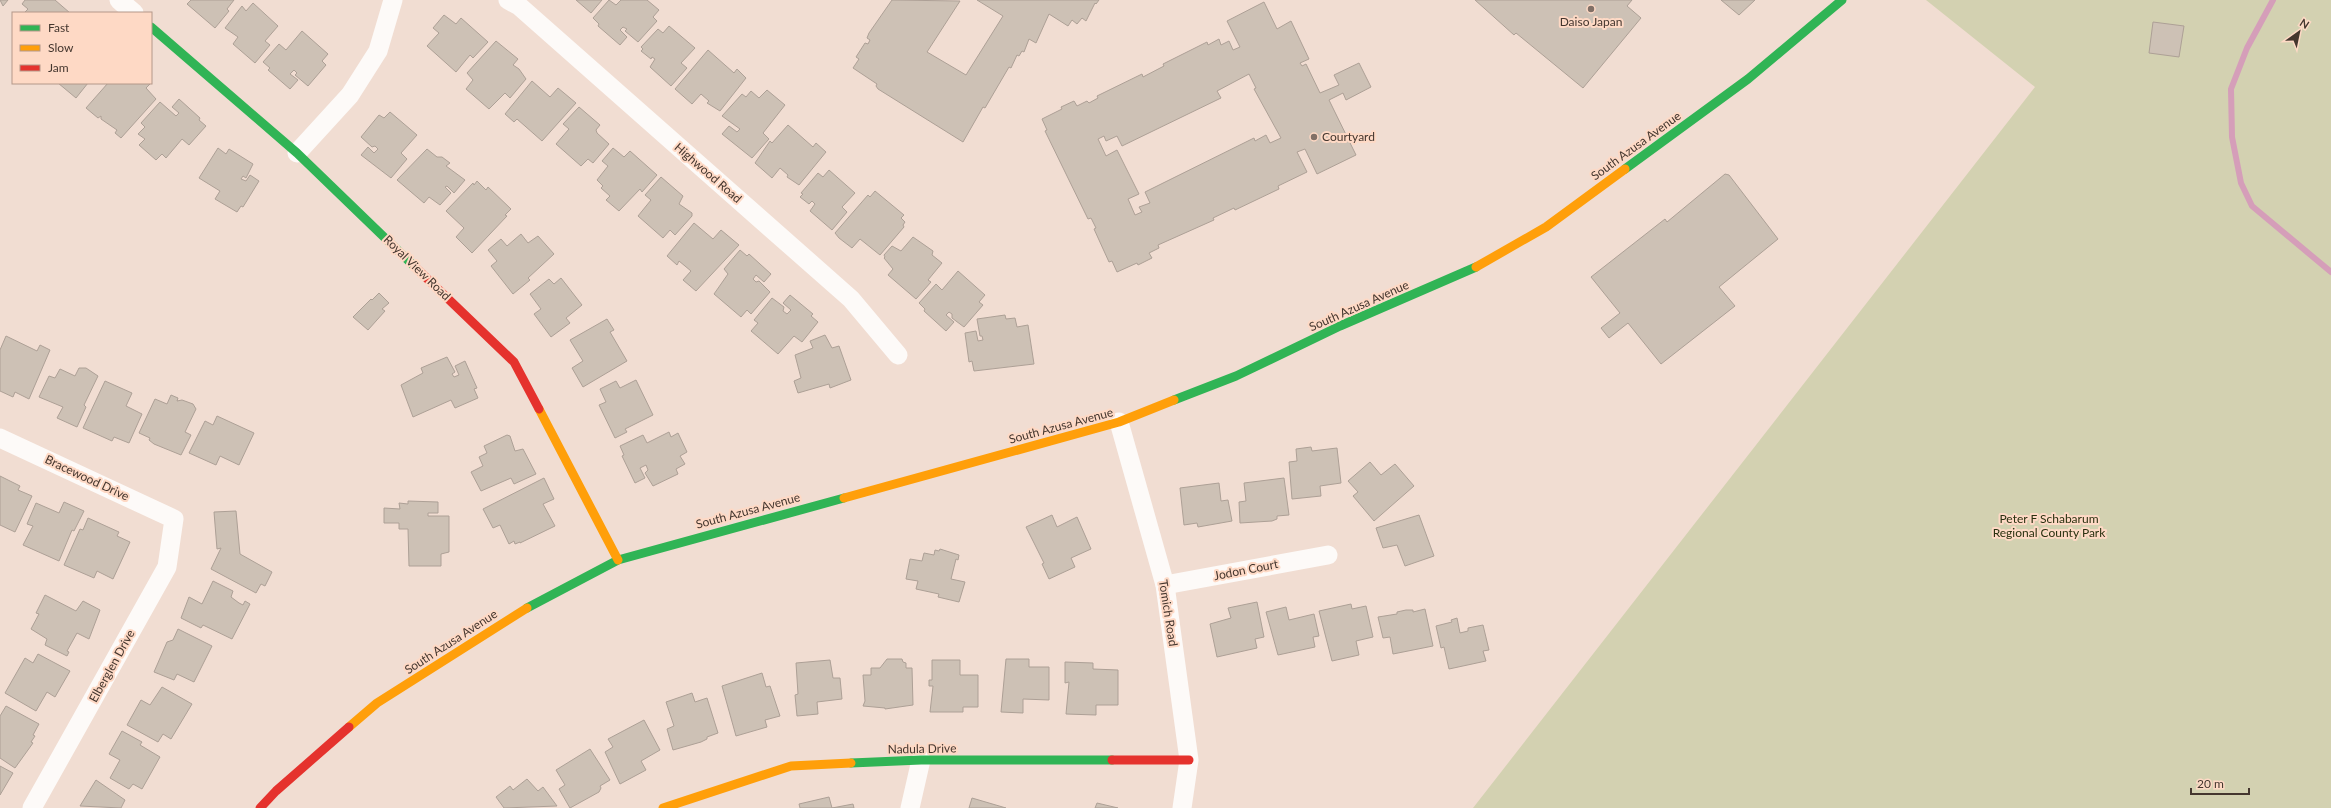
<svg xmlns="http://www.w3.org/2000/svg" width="2331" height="808" font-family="Lato,sans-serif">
	<rect width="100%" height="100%" fill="#f1ddd2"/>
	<!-- green -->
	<path fill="#d3d1b1" d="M1926 0H2331V808H1473L2035 87Z"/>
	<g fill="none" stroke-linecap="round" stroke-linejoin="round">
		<!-- stream -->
		<path stroke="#d59eb9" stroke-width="6" d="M2273 0 2247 48 2231 89 2232 137 2241 183 2252 206 2331 272"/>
	</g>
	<!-- building -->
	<g fill="#cdc1b5" stroke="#ada096" fill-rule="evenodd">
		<path d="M0 0H8L3 6Z"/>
		<path d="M25 0H55L70 13H24L28 9 22 4Z"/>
		<path d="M191 0H234L227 9 229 11 215 28 187 4Z"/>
		<path d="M576 0H602L591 13Z"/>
		<path d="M609 0 616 5 621 0H647L659 10 653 17 657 21 638 42 625 31 627 29 623 27 620 30 627 37 620 45 598 26 599 24 593 18Z"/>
		<path d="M892 0 960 1 927 52 966 75 1003 16 977 0H1099L1096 4 1095 3 1086 21 1082 18 1077 24 1072 20 1068 26 1049 14 1036 43 1029 39 1024 52 1022 51 1019 56 1017 55 1011 68 1009 67 985 108 983 107 963 142 878 89 876 86 877 84 853 68 859 59 856 57 865 43 868 44 870 40 867 38 869 33Z"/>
		<path d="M1475 0H1632L1627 6 1641 18 1583 88 1516 33 1514 35Z"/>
		<path d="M1721 0H1755L1739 15Z"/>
		<path d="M1264 2 1277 29 1291 21 1309 59 1300 63 1302 66 1306 64 1320 93 1339 85 1334 75 1359 63 1371 87 1346 100 1343 93 1329 100 1356 155 1317 174 1305 149 1297 152 1307 172 1278 186 1279 189 1235 210 1234 208 1213 218 1214 220 1158 245 1159 248 1149 253 1152 258 1138 265 1137 263 1117 272 1112 261 1109 262 1094 229 1096 228 1091 218 1088 219 1045 131 1047 130 1042 119 1062 109 1061 107 1074 101 1077 106 1087 101 1089 103 1098 98 1097 96 1142 74 1143 77 1164 66 1163 64 1207 42 1208 45 1219 39 1221 45 1229 41 1233 50 1240 47 1227 21ZM1249 74 1256 88 1254 89 1281 138 1270 143 1266 135 1255 141 1254 138 1145 192 1150 203 1139 207 1142 212 1135 215 1128 199 1139 194 1117 150 1106 156 1098 139 1104 136 1106 141 1117 136 1122 146 1221 98 1217 91Z"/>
		<path d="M253 3 278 26 265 41 270 45 255 63 233 44 238 37 225 28 242 6 246 11Z"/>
		<path d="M444 15 456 24 461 18 488 42 473 58 470 55 456 72 427 46 439 33 433 28Z"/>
		<path d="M2153 22 2184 26 2179 57 2149 53Z"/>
		<path d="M669 26 695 48 681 63 687 68 671 86 650 67 655 59 652 57 651 59 641 51 643 49 641 47 658 29 663 33Z"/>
		<path d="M302 31 328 54 322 61 326 65 308 86 295 75 297 73 294 70 290 74 298 80 290 89 268 70 270 68 263 62 279 44 286 50Z"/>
		<path d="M496 41 518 59 513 65 519 69 526 79 510 98 505 93 489 109 466 89 473 80 467 73Z"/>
		<path d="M708 50 734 73 737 69 746 78 720 111 707 103 709 101 701 94 692 104 675 89Z"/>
		<path d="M532 81 550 97 558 88 576 103 542 141 517 119 514 122 505 114Z"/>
		<path d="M55 83H88L76 98 58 83Z"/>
		<path d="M108 83H151L146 88 156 99 121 138 115 133 117 130 101 119V116L98 118 86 108Z"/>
		<path d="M767 90 785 105 763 133 769 139 752 158 722 134 729 126 737 132 740 129 722 116 742 94 746 97 751 91 759 98Z"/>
		<path d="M179 99 200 118 199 120 206 126 189 145 182 139 166 158 162 154 156 160 139 145 145 139 138 134 145 127 141 123 160 102 176 116 179 113 172 107Z"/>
		<path d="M579 107 600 125 596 130 597 133 609 144 593 163 588 159 581 166 556 144 569 129 563 124Z"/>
		<path d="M390 112 417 135 401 153 407 159 391 178 361 155 368 147 374 153 378 149 375 146 372 147 361 137 379 115 384 118Z"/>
		<path d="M788 125 813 147 816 143 826 152 799 185 787 177 788 175 780 168 772 178 755 163 770 141 772 143Z"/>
		<path d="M218 148 226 154 229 149 253 164 246 178 243 176 241 179 246 181 250 175 259 181 243 207 241 206 237 212 215 199 220 191 199 178Z"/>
		<path d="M613 148 624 157 630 151 657 175 642 192 640 189 619 211 606 200 610 196 601 188 603 186 597 180 608 166 602 161Z"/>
		<path d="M427 149 437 157H442L450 163 446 166 465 180 454 193 447 186 445 187 451 193 440 205 429 197 424 203 397 180Z"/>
		<path d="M829 170 855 193 842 207 847 212 832 230 810 211 815 204 812 201 809 204 800 197 803 194 801 193 818 173 823 177Z"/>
		<path d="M1725 174 1729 175 1778 239 1719 287 1735 306 1661 364 1628 323 1609 338 1601 328 1620 313 1591 277 1665 219 1667 222Z"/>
		<path d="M661 177 683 196 679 204 692 213V216L675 235 670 230 663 238 638 216 651 200 645 195Z"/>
		<path d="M477 181 486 190 488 187 511 209 505 215 507 216 472 253 456 237 464 228 446 211 473 183 474 185Z"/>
		<path d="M875 191 904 215 901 218 905 222 903 225 904 227 880 255 860 239 852 248 839 238 835 233 868 195 870 197Z"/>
		<path d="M694 223 713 239 721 230 739 245 696 291 683 280 691 271 679 261 677 265 667 256Z"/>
		<path d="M521 234 528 243 538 236 554 254 528 278 530 280 513 294 491 266 497 261 488 250 501 239 507 246Z"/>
		<path d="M913 237 933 251 932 255 942 263 928 280 931 282 916 299 888 275 893 269 884 258 885 257 884 255 892 246 901 251Z"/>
		<path d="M740 250 747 256 749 254 771 274 764 282 756 275 753 279 756 282 759 281 770 292 751 314 747 310 741 317 714 294 728 274 724 269Z"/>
		<path d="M958 271 985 295 979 302 983 305 964 327 952 318V314L949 312 946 315 954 322 946 331 924 311 925 309 919 303 936 284 942 290Z"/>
		<path d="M561 278 582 305 566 318 570 323 551 337 534 314 541 309 530 294 549 279 554 284Z"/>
		<path d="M379 293 389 303 382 309 385 311 368 330 353 317 371 299 372 300Z"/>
		<path d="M790 295 813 314 811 316 818 322 802 342 794 336 778 354 751 331 758 323 754 320 772 298 784 307 783 311 787 314 791 310 783 303Z"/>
		<path d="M1005 315 1006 319 1015 318 1017 327 1028 325 1034 364 974 371 972 361 969 362 965 333 976 331 978 341 983 340 982 336H980L977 319Z"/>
		<path d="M607 319 614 330 610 332 627 361 583 387 572 368 583 361 570 340Z"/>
		<path d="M825 335 832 348 839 346 851 380 830 388 829 384 798 393 794 381 801 378 795 355 813 348 810 341Z"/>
		<path d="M6 336 37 351 40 345 50 350 29 399 15 392 13 397 0 391V350Z"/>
		<path d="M447 357 455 372 452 374 454 377 459 375 455 366 465 361 477 388 474 389 478 398 455 408 451 400 413 417 401 385 423 373 421 368Z"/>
		<path d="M79 368H86L98 376 84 405 86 407 77 427 57 418 63 407 39 397 49 376 55 378 60 369 75 376Z"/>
		<path d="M636 380 653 415 625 429 627 432 615 438 599 405 606 402 600 389 616 381 620 388Z"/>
		<path d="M105 381 132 393 126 406 142 414 129 443 114 437 112 441 83 428Z"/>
		<path d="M171 395 178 398 177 401 182 400 193 404 196 409 185 432 191 435 181 455 154 444 149 440 150 438 139 433 155 399 167 404Z"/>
		<path d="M217 416 254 433 239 465 220 456 216 465 189 453 205 421 213 425Z"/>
		<path d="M669 432 671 437 678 433 687 452 680 456 685 464 676 469 678 474 653 486 645 473 648 470 646 465 640 468 645 478 635 483 622 456 624 455 620 446 643 435 647 443Z"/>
		<path d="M507 435 510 436 515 451 523 449 536 474 514 484 511 478 481 491 471 472 483 466 479 457 487 453 484 446Z"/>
		<path d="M1311 447 1312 451 1337 448 1341 483 1320 486 1321 496 1292 499 1289 462 1297 461 1296 449Z"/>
		<path d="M1370 462 1381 475 1395 464 1414 486 1374 521 1353 496 1358 492 1348 481Z"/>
		<path d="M0 476 20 486 18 490 32 496 15 532 0 525Z"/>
		<path d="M544 478 554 499 543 504 555 526 520 543V542L515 544 514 541 509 544 500 525 493 528 483 509Z"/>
		<path d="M1284 478 1289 515 1277 516V519L1272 521 1240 523 1239 502 1246 501 1244 483Z"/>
		<path d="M1219 483 1221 501 1228 500 1232 521 1198 527 1197 523 1184 525 1180 488Z"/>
		<path d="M408 501 438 502V513H428V516H449V552L441 554V566H409L408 529H399V523H384V508L400 509 399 503 408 504Z"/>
		<path d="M64 502 84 511 74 531 72 530 59 561 23 545 33 526 27 524 36 503 59 513Z"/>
		<path d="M236 511 240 554 272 572 265 586 261 584 256 593 211 569 221 548 217 549 214 512Z"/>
		<path d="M1052 515 1057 527 1077 517 1091 549 1071 558 1075 567 1049 579 1042 564 1044 563 1026 527Z"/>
		<path d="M1419 515 1434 556 1405 566 1397 545 1383 548 1376 528Z"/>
		<path d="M88 518 119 532 117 536 130 542 113 579 97 571 94 578 64 565 80 529 83 530Z"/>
		<path d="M940 549 959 555 958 560 956 559 951 579 965 582 959 602 938 597 939 594 916 589 918 581 906 579 910 559 922 561 924 553 934 555 935 550 939 551Z"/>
		<path d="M213 581 233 591 231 597 239 603 243 605 245 601 250 604 232 639 203 625 201 628 181 618 189 597 202 604Z"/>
		<path d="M45 595 76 611 83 601 100 610 89 639 77 633 67 651 69 652 67 656 45 645 47 639 31 629 39 614 36 613Z"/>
		<path d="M1257 602 1264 637 1255 639 1257 648 1217 657 1210 624 1231 618 1228 608Z"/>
		<path d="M1351 604 1352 609 1366 606 1373 637 1356 641 1359 655 1332 661 1319 611Z"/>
		<path d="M1286 607 1289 620 1314 614 1319 636 1313 637 1315 647 1278 655 1266 612Z"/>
		<path d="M1425 609 1433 646 1393 654 1390 637 1383 638 1378 617 1397 614V612L1406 610H1413V612Z"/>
		<path d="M1457 618 1460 633 1468 631V628L1483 625 1489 650 1483 651 1486 661 1449 669 1444 647 1441 648 1436 626 1452 622 1451 620Z"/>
		<path d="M178 629 212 646 194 682 177 674 174 680 154 672 167 642 173 640Z"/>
		<path d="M38 654 70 671 55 697 47 692 36 711 5 693 25 658 33 663Z"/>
		<path d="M887 659H902L903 662 906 663V668H912L913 705 885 709V708L863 706 865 701 863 675H871V668H880Z"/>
		<path d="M1006 659H1029V667H1049V700L1023 699V713L1001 712Z"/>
		<path d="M830 660 833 678H840L842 699 817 702 818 714 797 716 795 695 798 694 796 663Z"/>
		<path d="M932 660H960V675H978V707H963V712H930L933 686H929V680H932Z"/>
		<path d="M1065 662 1093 663V669L1118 670V705H1096V715L1066 714 1069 682 1065 683Z"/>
		<path d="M762 673 766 687 770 686 780 716 765 720 767 727 736 736 722 686Z"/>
		<path d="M162 687 192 704 171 739 163 734 158 742 127 725 141 700 150 705Z"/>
		<path d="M692 693 695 702 707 698 718 733 707 737V739L701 742 673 750 667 729 674 726 666 702Z"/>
		<path d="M6 706 39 724 33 735 35 736 31 742 33 743 15 768 0 758V716Z"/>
		<path d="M644 720 660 750 641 761 646 770 620 784 605 752 613 747 608 739Z"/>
		<path d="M122 731 142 742 140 745 160 757 142 789 133 784 129 789 110 778 120 760 109 754Z"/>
		<path d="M590 749 610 780 600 786 601 788 599 792 570 808 559 789 565 785 556 770Z"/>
		<path d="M0 766 13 773 0 795Z"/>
		<path d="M527 779 538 791 543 787 557 806 504 808 496 797 510 786 513 790Z"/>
		<path d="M96 780 125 800 121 808 80 806Z"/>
		<path d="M829 797 832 808 853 804 854 808H800L799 804Z"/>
		<path d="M972 798 1006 808H969Z"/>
		<path d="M1097 803 1118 808H1095Z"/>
	</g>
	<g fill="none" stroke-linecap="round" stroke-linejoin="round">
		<!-- street -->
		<g stroke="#fdfaf8" stroke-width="19">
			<path d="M119 0 134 13"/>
			<path d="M508 0 519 6 851 299 898 355"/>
			<path d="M297 153 350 95 378 51 393 0"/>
			<path d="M1119 422 1165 585 1189 760 1182 808"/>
			<path d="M0 438 174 519 167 567 32 808"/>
			<path d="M1165 585 1328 555"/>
			<path d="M910 808 921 760"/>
		</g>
		<!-- fast -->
		<g stroke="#30b455" stroke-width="9">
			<path d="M151 27 297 153 415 267"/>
			<path d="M1625 169 1748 79 1842 0"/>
			<path d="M1174 400 1236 376 1340 326 1476 267"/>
			<path d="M527 608 618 560 844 498"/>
			<path d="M851 763 921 760H1112"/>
		</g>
		<!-- slow -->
		<g stroke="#ff9f0a" stroke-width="9">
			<path d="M1476 267 1546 227 1625 169"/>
			<path d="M539 409 618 560"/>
			<path d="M844 498 1119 422 1174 400"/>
			<path d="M349 727 377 703 527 608"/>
			<path d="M663 808 791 766 851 763"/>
		</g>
		<!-- jam -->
		<g stroke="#e5322d" stroke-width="9">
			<path d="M415 267 514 362 539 409"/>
			<path d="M1112 760H1189"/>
			<path d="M260 808 276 791 349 727"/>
		</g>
	</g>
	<!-- markers -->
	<g fill="#817067" stroke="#fed9c5" stroke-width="1.5">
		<circle cx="1591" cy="9" r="4"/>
		<circle cx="1314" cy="137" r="4"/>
	</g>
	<g text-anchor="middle" stroke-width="4" stroke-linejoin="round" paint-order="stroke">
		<!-- poi labels -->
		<g font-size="12" fill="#44362e" stroke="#fed9c5">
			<text x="1591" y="26">Daiso Japan</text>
			<text x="1322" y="141" text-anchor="start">Courtyard</text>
		</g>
		<!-- street labels -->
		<g font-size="12" fill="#44362e" stroke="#fed9c5">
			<text transform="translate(1636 146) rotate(-36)" y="4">South Azusa Avenue</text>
			<text transform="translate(708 173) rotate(41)" y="4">Highwood Road</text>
			<text transform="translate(417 268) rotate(44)" y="4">Royal View Road</text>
			<text transform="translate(1359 306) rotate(-24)" y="4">South Azusa Avenue</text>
			<text transform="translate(1061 426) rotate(-15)" y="4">South Azusa Avenue</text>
			<text transform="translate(87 478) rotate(25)" y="4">Bracewood Drive</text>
			<text transform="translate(748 511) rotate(-15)" y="4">South Azusa Avenue</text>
			<text transform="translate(1246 570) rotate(-11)" y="4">Jodon Court</text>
			<text transform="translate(1168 613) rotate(81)" y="4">Tomich Road</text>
			<text transform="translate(451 642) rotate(-33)" y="4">South Azusa Avenue</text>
			<text transform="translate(112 666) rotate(-61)" y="4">Elberglen Drive</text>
			<text transform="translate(922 749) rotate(-1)" y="4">Nadula Drive</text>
		</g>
		<!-- park labels -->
		<g font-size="12" fill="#2a3110" stroke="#fed9c5">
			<text x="2049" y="523">Peter F Schabarum<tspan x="2049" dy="14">Regional County Park</tspan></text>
		</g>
	</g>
	<!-- legend -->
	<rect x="12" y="12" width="140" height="72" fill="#fed9c5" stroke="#b49889"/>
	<rect x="20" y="25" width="20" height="6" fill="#30b455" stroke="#b49889"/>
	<text x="48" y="32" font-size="12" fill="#44362e">Fast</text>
	<rect x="20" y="45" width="20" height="6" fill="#ff9f0a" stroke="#b49889"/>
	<text x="48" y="52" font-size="12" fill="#44362e">Slow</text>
	<rect x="20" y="65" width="20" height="6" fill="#e5322d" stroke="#b49889"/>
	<text x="48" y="72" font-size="12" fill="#44362e">Jam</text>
	<!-- north arrow -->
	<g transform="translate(2299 32) rotate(33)" stroke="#fed9c5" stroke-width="3" paint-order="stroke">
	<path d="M0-3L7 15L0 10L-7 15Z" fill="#44362e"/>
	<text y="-6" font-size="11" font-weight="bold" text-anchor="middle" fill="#44362e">N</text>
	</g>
	<!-- scale -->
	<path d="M2191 788v6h58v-6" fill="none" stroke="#44362e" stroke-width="2"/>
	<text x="2197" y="788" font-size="12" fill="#44362e" stroke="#fed9c5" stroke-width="3" paint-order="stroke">20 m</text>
</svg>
